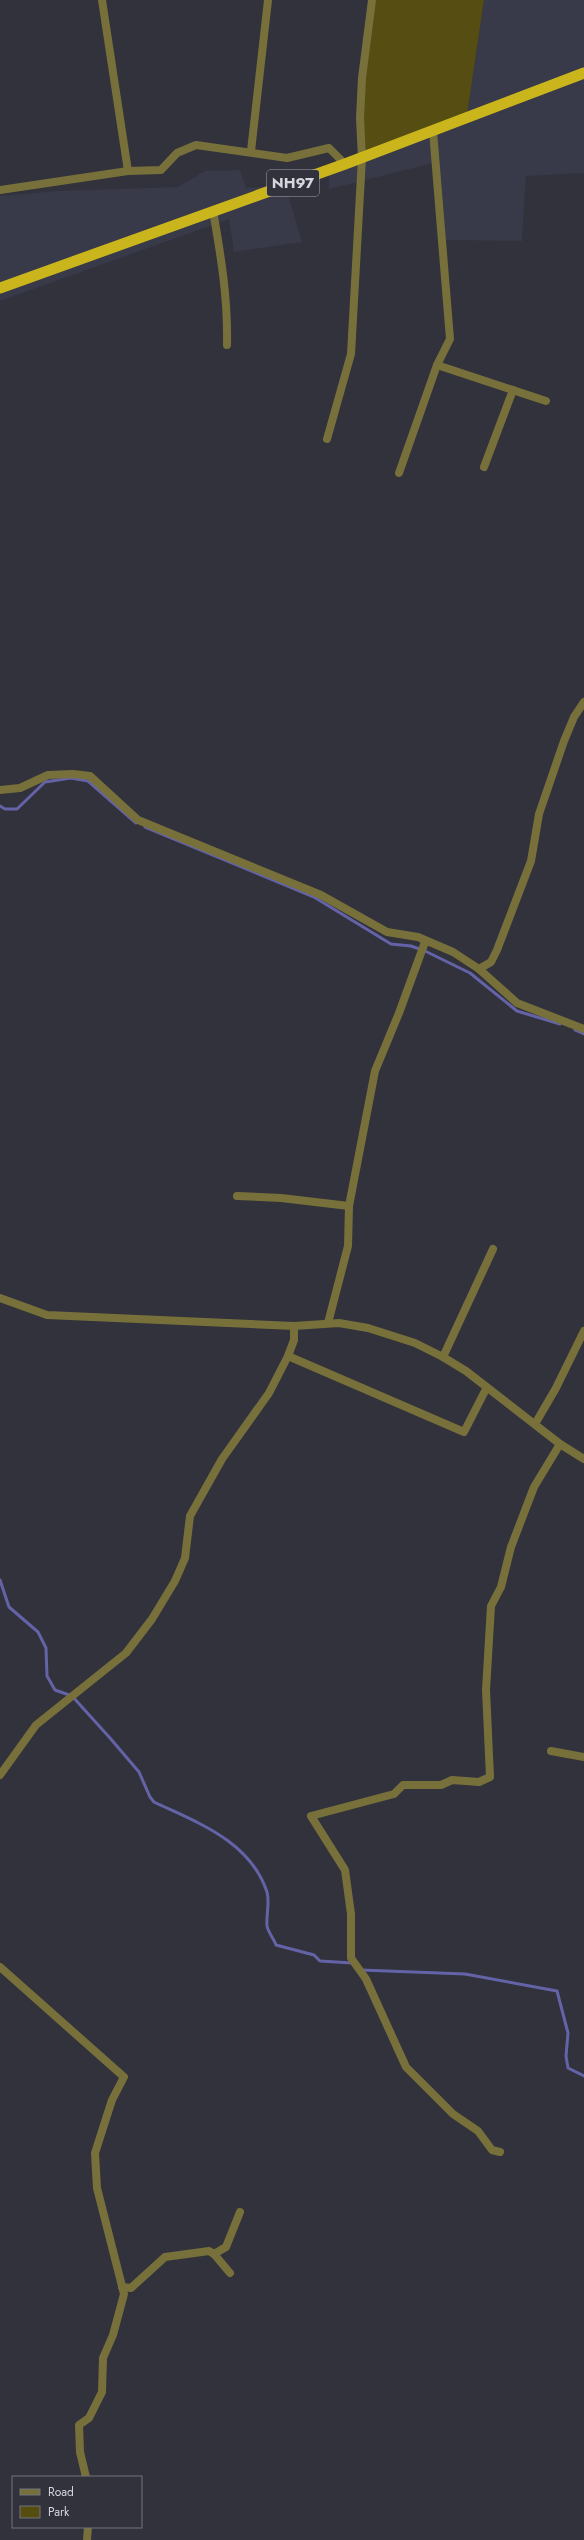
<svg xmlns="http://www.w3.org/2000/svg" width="584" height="2540" font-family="Jost,sans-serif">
	<rect width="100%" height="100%" fill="#31323c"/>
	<!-- built -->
	<g fill="#383949">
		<path d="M484 0H584V173L526 176 522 241 439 240 433 163 329 189 328 168 467 115Z"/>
		<path d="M240 170 246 188 285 185 302 242 234 252 229 219 0 301V196L57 191 178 187 205 171Z"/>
	</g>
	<!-- green -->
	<path fill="#554d12" d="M375 0H484L467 115 365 155 362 106Z"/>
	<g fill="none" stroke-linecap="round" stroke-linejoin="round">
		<!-- stream -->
		<g stroke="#6463a8" stroke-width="3">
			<path d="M0 806 5 809H17L45 782 71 778 88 781 136 823"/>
			<path d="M145 827 314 897 391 944 411 946 425 951 470 973 517 1011 560 1024"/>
			<path d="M575 1030 584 1034"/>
			<path d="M0 1580 9 1607 38 1632 46 1648 47 1676 55 1690 72 1696 110 1738 139 1772 150 1797 154 1802C198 1823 250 1841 267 1892 270 1903 266 1915 267 1926 268 1932 274 1939 276 1945L314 1955 320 1961 352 1963"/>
			<path d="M361 1970 465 1974 557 1991 568 2033 566 2056 568 2068 584 2076"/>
		</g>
		<!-- minor -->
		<g stroke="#78703a" stroke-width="8">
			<path d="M102 0 128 171"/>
			<path d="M251 151 268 0"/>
			<path d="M0 190 128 171 161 170 177 153 196 145 287 158 329 148 345 164"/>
			<path d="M213 211C221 256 228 299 227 345"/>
			<path d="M437 365 546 401"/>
			<path d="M327 439 351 354 362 158 360 118 362 78 372 0"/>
			<path d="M484 467 513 390"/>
			<path d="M399 473 437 365 450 339 433 131"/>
			<path d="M0 790 20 788 48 775 73 774 90 776 138 820 321 895 387 932 418 937 453 952 479 969 517 1003 584 1029"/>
			<path d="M479 969 491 962 497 950 531 861 539 814 564 741 574 717 584 702"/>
			<path d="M237 1196 281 1198 349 1206"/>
			<path d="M0 1298 47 1315 294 1326 339 1323 368 1328 415 1343 443 1357 466 1371 560 1444 584 1459"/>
			<path d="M328 1323 348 1246 349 1206 375 1071 399 1013 425 942"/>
			<path d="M288 1356 464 1432 486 1389"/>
			<path d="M443 1357 493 1249"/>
			<path d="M535 1424 556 1388 584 1331"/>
			<path d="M551 1751 584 1757"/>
			<path d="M0 1775 36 1725 126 1653 152 1619 175 1581 185 1558 190 1516 222 1459 269 1393 288 1356 294 1340V1326"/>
			<path d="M0 1967 124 2077 112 2100 95 2153 97 2188 124 2294 113 2335 103 2358 102 2392 89 2418 79 2425 80 2452 86 2477"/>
			<path d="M500 2152 492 2150 478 2131 453 2114 406 2067 366 1979 351 1958V1914L345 1870 311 1816 394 1794 403 1785H441L452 1780 479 1782 490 1777 486 1690 491 1606 501 1587 511 1547 534 1487 560 1444"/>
			<path d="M214 2254 230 2273"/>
			<path d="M122 2287 131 2288 165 2257 209 2251 214 2254 226 2247 240 2212"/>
			<path d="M87 2540 88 2527"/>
		</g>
		<!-- trunk -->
		<path stroke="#cab61c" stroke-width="11" d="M0 288 345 164 584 73"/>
	</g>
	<g text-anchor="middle" stroke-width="3" stroke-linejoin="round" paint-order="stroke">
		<!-- shield labels -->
		<rect fill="#31323c" stroke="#a4a5ad" stroke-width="1" x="267" y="170" width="52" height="26" rx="3"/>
		<g font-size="15" font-weight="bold" fill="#d6d6dd">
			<text x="293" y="188">NH97</text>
		</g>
	</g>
	<!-- legend -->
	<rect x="12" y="2476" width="130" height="52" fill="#31323c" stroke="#73747c"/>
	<rect x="20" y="2489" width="20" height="6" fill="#78703a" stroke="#73747c"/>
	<text x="48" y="2496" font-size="12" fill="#d6d6dd">Road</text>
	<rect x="20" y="2506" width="20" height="12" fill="#554d12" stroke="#73747c"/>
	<text x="48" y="2516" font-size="12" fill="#d6d6dd">Park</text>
</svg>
